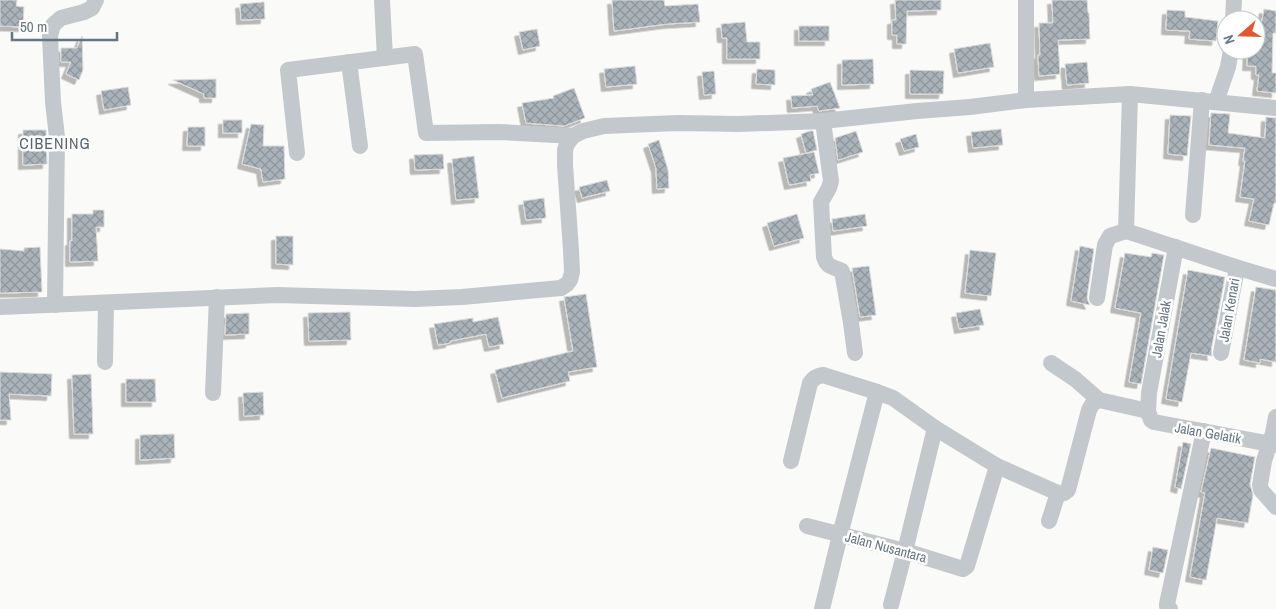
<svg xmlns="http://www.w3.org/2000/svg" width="1276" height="609" font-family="'Archivo Narrow',sans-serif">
	<defs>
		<pattern id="building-cross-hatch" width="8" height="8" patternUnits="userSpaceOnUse" patternTransform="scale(1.25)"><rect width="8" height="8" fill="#aab3b9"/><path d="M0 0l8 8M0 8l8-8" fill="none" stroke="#8e969c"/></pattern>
		<filter id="shadow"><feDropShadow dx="-4.5" dy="4.5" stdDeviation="0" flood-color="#0004"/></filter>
	</defs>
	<rect width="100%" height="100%" fill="#fafaf8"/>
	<!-- building -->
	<g fill="url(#building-cross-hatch)" stroke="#dcdcda" filter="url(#shadow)">
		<path d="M0 0H17L16 6 24 7 23 27 0 26Z"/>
		<path d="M612 0H664L665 6 698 4 700 22 667 24 614 31Z"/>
		<path d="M895 0H941V10L907 11 906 44H897V35H892V20H896Z"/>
		<path d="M1052 0H1087L1088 13H1089L1090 39 1058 40 1060 74 1039 76 1038 55H1040L1039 23H1053Z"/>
		<path d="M264 2 265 19 241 20 240 4Z"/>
		<path d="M1264 9 1276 11V33H1273L1272 73H1276V93L1257 91 1259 75H1256V66H1247L1248 50H1256V20L1262 21Z"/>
		<path d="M1167 10 1185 11V17L1218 21 1216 41 1189 39 1190 31 1166 30Z"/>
		<path d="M745 22 747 42H760V59H727V38H722L721 24Z"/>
		<rect x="799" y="26" width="30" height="15"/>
		<path d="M537 29 540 46 523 50 519 32Z"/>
		<path d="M82 36 83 70 79 80 66 74 71 62H61V48H77Z"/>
		<path d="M990 43 994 67 958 73 954 49Z"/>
		<path d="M873 59 874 84 842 85V60Z"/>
		<path d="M1087 62 1089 83 1067 85 1065 64Z"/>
		<path d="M635 66 637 84 606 87 604 69Z"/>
		<path d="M757 69 775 70V85L756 84Z"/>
		<path d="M910 70 944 71 943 94H910Z"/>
		<path d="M714 71 716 94 704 95 702 72Z"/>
		<path d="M216 79V98H204V94L173 80Z"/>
		<path d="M830 82 840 108 819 111 817 106 792 108 791 96 813 95 811 89Z"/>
		<path d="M128 87 131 105 104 110 101 91Z"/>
		<path d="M574 88 585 118 564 126 526 123 522 103 554 98 553 96Z"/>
		<path d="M1211 113 1230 114 1228 133 1265 138 1266 117 1276 118V203H1274L1269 225 1249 221 1254 199 1240 197 1245 161H1243L1245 148 1209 145Z"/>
		<path d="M1170 115 1191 116 1187 156 1168 154Z"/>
		<rect x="223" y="120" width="19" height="13"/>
		<path d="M251 124 264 125 263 146H284L285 179 263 182 261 169 242 164Z"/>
		<path d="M188 127H205V146H187Z"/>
		<path d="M1001 129 1003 145 973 148 971 132Z"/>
		<path d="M23 130H46L47 164 23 165Z"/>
		<path d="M810 131H813L817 150 806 153 801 134Z"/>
		<path d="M856 131 863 152 838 160 835 138Z"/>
		<path d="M916 134 919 147 904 151 900 139Z"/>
		<path d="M659 140 668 170 669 188 657 189 656 168 648 144Z"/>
		<path d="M814 152 819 173 810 175 811 181 789 185 783 158Z"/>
		<path d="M443 154 444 169 415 170 414 155Z"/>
		<path d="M474 156 479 198 456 200 452 159Z"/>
		<path d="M607 180 610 191 582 198 579 187Z"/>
		<path d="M544 198 546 218 526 220 523 201Z"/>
		<path d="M93 210H104V227H96L98 261 70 262V241H72V214H93Z"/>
		<path d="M797 214 804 238 774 246 767 223Z"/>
		<path d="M865 214 867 226 833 231 832 219Z"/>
		<path d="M276 236H293V265L276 264Z"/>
		<path d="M1080 246 1094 249 1087 297 1088 301 1090 305 1071 301Z"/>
		<path d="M40 247 42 292 0 293V249L24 251V248Z"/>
		<path d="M970 250 996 253 991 296 965 293Z"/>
		<path d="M1125 253 1151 257 1152 253 1164 255 1141 384 1129 382 1141 313 1115 308Z"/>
		<path d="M869 266 876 315 860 317 852 268Z"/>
		<path d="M1188 270 1225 277 1211 351 1212 356 1191 353 1182 402 1166 399Z"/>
		<path d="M1256 287 1276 290V362L1260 359V363L1244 360Z"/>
		<path d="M586 294 597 367 568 372 570 381 502 398 495 370 573 351 564 297Z"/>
		<path d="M980 309 984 325 959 329 956 313Z"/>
		<path d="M350 312 351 340 309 341 308 313Z"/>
		<path d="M249 313V334L225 335 226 314Z"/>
		<path d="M498 317 504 344 489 347 486 334 450 341V343L438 345 434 324 473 318V322Z"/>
		<path d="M0 372 52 374 51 396 9 394 11 420H0Z"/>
		<path d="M91 374 93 434H74L72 375Z"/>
		<path d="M126 379H155L156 402H126Z"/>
		<path d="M263 392 264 415 244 416 243 393Z"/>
		<path d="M174 434 175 458 140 460V435Z"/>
		<path d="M1183 442 1191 444 1181 489 1175 487Z"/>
		<path d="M1211 448 1255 457 1250 484 1253 495 1248 523 1217 518 1206 580 1190 577 1205 493 1201 492Z"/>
		<path d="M1153 547 1168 550 1163 573 1149 570Z"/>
	</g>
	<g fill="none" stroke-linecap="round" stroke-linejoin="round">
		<!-- minor -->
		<g stroke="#c3c8cc" stroke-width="16">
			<path d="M382 0 385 58"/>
			<path d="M1233 20 1234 0"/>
			<path d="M349 62 360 146"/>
			<path d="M1130 94 1126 231C1176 247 1225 265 1276 279"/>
			<path d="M1026 100V0"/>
			<path d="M1216 102 1228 67 1231 50"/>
			<path d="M823 121 831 181 829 188 821 202 824 257C828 269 833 266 842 271L851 323 855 353"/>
			<path d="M297 153 288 70 415 54 426 133 499 132 573 136"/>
			<path d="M1193 215 1202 100"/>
			<path d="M1176 247 1149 393 1148 411 1151 420 1154 422 1276 445"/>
			<path d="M1097 298 1105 245 1110 236 1126 231"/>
			<path d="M55 305 57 137 53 102 50 36 53 25 61 18 84 12 92 8 96 0"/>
			<path d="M0 307 277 295 415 299 462 297 561 288 567 284 570 280 572 272 571 250 565 165V150L567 144 573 136 583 131 604 126 678 123 739 124 823 121 917 111 970 107 1026 100 1130 94 1276 108"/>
			<path d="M1221 353 1237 268"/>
			<path d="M105 362 106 303"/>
			<path d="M1051 363 1075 379 1099 400"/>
			<path d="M213 393 217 297"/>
			<path d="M1276 417 1273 433 1264 461 1260 485 1261 490 1276 507"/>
			<path d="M791 461 810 383C813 378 817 376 823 375L877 392 893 398 935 428 997 466 967 566 963 569 905 551 807 526"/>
			<path d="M997 466 1058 493H1064L1068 490 1089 410 1093 403 1099 400 1148 411"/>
			<path d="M1049 521 1058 493"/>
			<path d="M891 605 905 551 935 428"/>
			<path d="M822 609 840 535 877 392"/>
			<path d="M1170 609 1167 606V604L1204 431"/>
		</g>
	</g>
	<g text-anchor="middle" stroke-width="5" stroke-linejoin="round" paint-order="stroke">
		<!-- street labels -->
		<g font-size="14" fill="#657683" stroke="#fff">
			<text transform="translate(1229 310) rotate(-80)" y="5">Jalan Kenari</text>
			<text transform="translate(1161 329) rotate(-80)" y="5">Jalan Jalak</text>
			<text transform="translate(1208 433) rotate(10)" y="5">Jalan Gelatik</text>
			<text transform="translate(886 547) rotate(15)" y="5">Jalan Nusantara</text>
		</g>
		<!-- quarter labels -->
		<g font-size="16" letter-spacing="1" fill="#57646e" stroke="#fff">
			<text x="55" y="149">CIBENING</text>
		</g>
	</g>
	<!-- north arrow -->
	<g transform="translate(1241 35) rotate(250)"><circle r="24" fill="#ffffff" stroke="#c1c8cd"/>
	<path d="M0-4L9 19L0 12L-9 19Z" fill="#e4572e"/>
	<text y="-8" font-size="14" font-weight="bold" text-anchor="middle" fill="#657683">N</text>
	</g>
	<!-- scale -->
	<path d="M12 32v8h105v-8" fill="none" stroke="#657683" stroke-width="2.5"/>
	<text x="20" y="32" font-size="15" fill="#657683" stroke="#ffffff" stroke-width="4" paint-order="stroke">50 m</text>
</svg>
